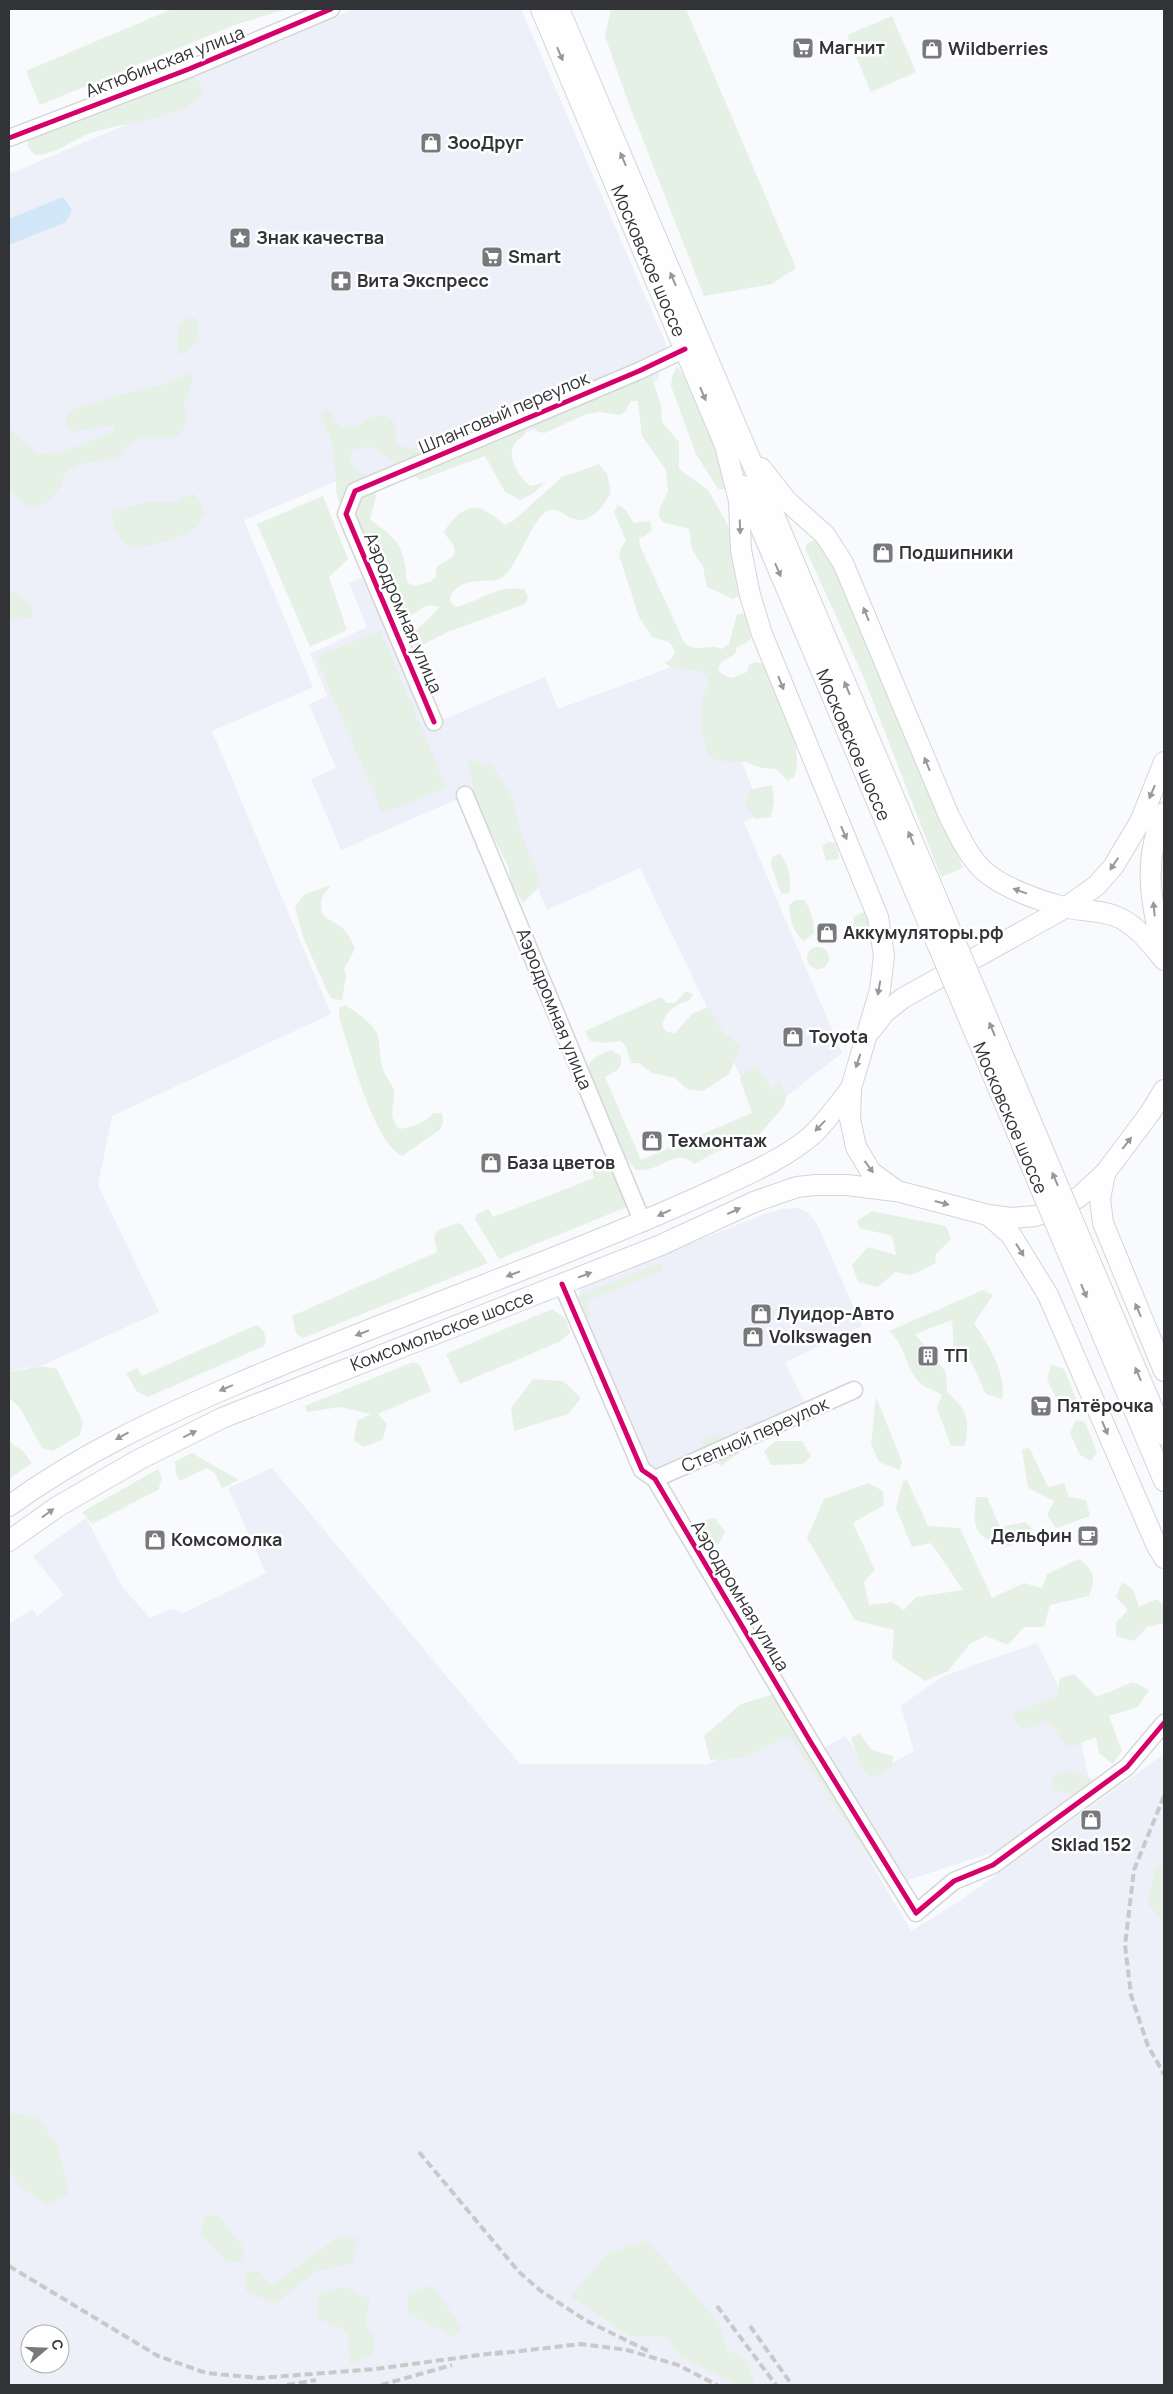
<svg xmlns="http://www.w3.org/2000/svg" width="1173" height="2394" font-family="Manrope,sans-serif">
	<rect width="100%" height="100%" fill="#f9fafd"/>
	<!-- built -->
	<g fill="#edeff9" fill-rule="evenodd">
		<path d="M354 9H521L666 344 658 380 388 487 348 476 244 520 313 687 212 731 331 1014 112 1116 98 1185 159 1312 43 1365 9 1371V174L188 99 182 82Z"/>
		<path d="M365 576 427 726 545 677 558 709 677 665 707 673 762 813 744 822 842 1053 760 1117 640 868 547 910 494 783 341 850 311 779 336 768 309 704 327 696 310 654 367 627 349 583Z"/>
		<path d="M798 1208 807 1212 817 1224 862 1326 785 1362 806 1406 666 1467 652 1468 641 1458 600 1361 579 1291 584 1286 767 1213 784 1209Z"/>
		<path d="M272 1468 520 1764H708L791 1726 911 1931 963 1899 1164 1754V2385H9V1624L32 1609 37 1616 64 1595 33 1556 86 1518 123 1588 150 1618 173 1609 184 1613 266 1573 228 1488ZM30 2334H60V2364H30Z"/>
		<path d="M1037 1643 1077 1724 1090 1784 1006 1848 905 1881 824 1748 845 1736 873 1774 914 1751 901 1706 941 1677Z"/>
	</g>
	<!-- green -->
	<g fill="#e5f1e5">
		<path d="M172 9H288L237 24 40 105 26 71Z"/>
		<path d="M611 9H686L796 268 772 284 704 296 627 99 605 36Z"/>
		<path d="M892 16 916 72 871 92 847 35Z"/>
		<path d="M189 71 200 83 203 91C189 119 118 123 91 133 71 140 56 155 35 155 28 149 26 144 29 135Z"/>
		<path d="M189 317 195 318C205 333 195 348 181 355L176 345 180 323Z"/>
		<path d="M643 363 649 369 661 405 662 422 679 442V469L708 490 730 529 735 546 734 570 739 596 733 599 707 587 703 567 692 549 689 529 663 522 659 517V510L668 491 666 470 642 436 638 401H631L625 412 619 415 599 412 586 414 545 433 538 432 528 423 529 410 588 380Z"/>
		<path d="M677 366 708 412 727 489H718L696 454 671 386 672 377Z"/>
		<path d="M190 373 193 380C189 388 189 395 184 403L187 420 180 435 164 439H136L124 450 121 458C104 462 80 459 66 473 62 477 62 485 58 490 38 515 28 512 9 488V429L36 453C64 456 88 442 113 431L116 424 75 432 68 428 65 421 68 414 73 409 144 388 160 386Z"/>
		<path d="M327 409 341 427H357L370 418 378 415 386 416 393 420 396 428 395 443 401 447C411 446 419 447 426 455L521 423 526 429 524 436C501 448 515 473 530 486L545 482 534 493 520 500 505 492 485 456 420 480 371 446 355 449 349 455 354 469 374 482 376 497 370 519C399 542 404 544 407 582L414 586 430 582 436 577V568C442 562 449 561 455 554L454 546 444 533C447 525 452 521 458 515 475 499 490 513 505 525L513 521 562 477 599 464 607 474 611 492C605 505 590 525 574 519 567 517 557 507 549 510 532 517 520 562 504 576 491 587 463 572 450 597L451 603 456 607C480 602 499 583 525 590L528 597 525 604 450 631 422 645H414L411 637C418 626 430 619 439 607 427 602 421 609 411 616H403L385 593 337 498 333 444 320 413Z"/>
		<path d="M193 493 201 502 205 514C200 518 200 523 197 527 188 537 144 548 131 548 118 537 110 528 113 511L150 501 173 503Z"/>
		<path d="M323 496 348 559 329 577 347 630 310 647 257 524Z"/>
		<path d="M618 505 625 509 634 523 650 521 652 529 646 535 639 538 640 546 684 642C696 654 708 643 722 649L729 644 737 614 745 613 749 620 751 638 745 644 737 647 735 654 721 662 718 670 724 675 732 678 747 672 749 665 756 662 764 664C778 698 804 739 795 776L788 781 776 769 761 768 746 762 721 761 714 759 708 753 702 735 701 721 703 696 709 683C702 662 679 674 664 663L671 659 675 653C672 639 664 641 652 637L639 617 619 555 621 548 626 541 614 512Z"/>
		<path d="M817 539 845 586 963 868 941 877 864 678 805 548 808 543Z"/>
		<path d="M9 591 16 592 33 608 31 617 9 621Z"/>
		<path d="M380 630 447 788 383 814 316 657Z"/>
		<path d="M467 759 493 766 511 795 522 836 542 884 523 903 511 883 508 866 477 806Z"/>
		<path d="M772 785 774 801 771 817 755 819 745 805 750 790Z"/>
		<path d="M828 842 836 843 839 859 826 861 822 846Z"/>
		<path d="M780 854C789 865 792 880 789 894L781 893 771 865 772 857Z"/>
		<path d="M328 886 330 887C321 895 319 904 323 915 327 919 332 921 337 924 346 929 352 940 355 949L344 969 346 977 342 1000 333 999 328 993 303 937 295 907 305 894Z"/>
		<path d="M795 900H804C811 910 814 920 814 933L804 941C792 932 790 919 789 905Z"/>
		<path d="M869 912 872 930 866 936 858 938 853 932 854 917 861 913Z"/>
		<circle cx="818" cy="958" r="11"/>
		<path d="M686 991 693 994 690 1000C675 1005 666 1010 662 1026L667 1032 675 1033 692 1014 707 1007C719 1017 718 1028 725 1034 732 1040 736 1039 740 1048L729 1074 703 1091 687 1089 675 1078 652 1073 639 1063H631L626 1047 621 1041 606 1043 590 1041 585 1031 661 997 667 1003H675Z"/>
		<path d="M346 1005C357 1014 378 1025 379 1041 380 1052 380 1061 384 1072 386 1078 394 1086 394 1092 394 1107 388 1117 399 1129 415 1127 422 1124 434 1113H442L443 1122 441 1129 402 1156C373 1141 350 1050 339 1017V1008Z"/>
		<path d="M611 1050 621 1056C623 1070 616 1071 605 1077L641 1160 752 1113 740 1079 745 1072 758 1066 771 1089 780 1083 786 1098 784 1106 759 1135 746 1143 716 1152 694 1164C680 1150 667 1163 652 1168 647 1170 641 1170 636 1170L625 1157 587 1071C590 1058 599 1054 611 1050Z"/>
		<path d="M611 1163 629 1206 499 1259 475 1219 477 1214 489 1209 493 1217 594 1178 592 1170Z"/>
		<path d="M872 1211 946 1226 951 1239 936 1254 935 1264 911 1275 895 1272 878 1287 858 1282 852 1265 868 1247 896 1255 892 1236 860 1228 857 1221Z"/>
		<path d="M457 1223 462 1225 488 1263 303 1338 296 1333 292 1316 437 1252 434 1236 437 1231Z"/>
		<path d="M660 1263 663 1270 586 1301 591 1316 587 1318 578 1296Z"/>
		<path d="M983 1290 993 1295 974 1323C988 1344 1007 1374 1002 1399L986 1394 971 1361 954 1353 952 1320 915 1334 946 1372 947 1392C967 1410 970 1418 965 1446H951L937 1408 942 1395C936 1391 927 1389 921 1384 905 1369 906 1345 889 1331Z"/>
		<path d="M552 1309 566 1319 570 1333 559 1342 460 1384 446 1354Z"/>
		<path d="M256 1325C264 1329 268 1337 264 1346L148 1397 137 1392 126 1373 137 1368 142 1376Z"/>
		<path d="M413 1362 420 1365 431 1391 378 1414 387 1424 383 1439 364 1447 354 1440 357 1421 371 1414 340 1407 307 1412 305 1406Z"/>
		<path d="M1051 1365 1064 1369 1076 1398 1070 1411 1058 1402 1047 1379Z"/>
		<path d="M42 1366 57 1369 83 1422 80 1435 53 1451 42 1448 20 1408 9 1397V1372Z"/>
		<path d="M533 1379 563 1381 581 1398 568 1414 514 1431 511 1408Z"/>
		<path d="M876 1397 902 1462 899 1470 879 1462 871 1444Z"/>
		<path d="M1076 1420 1085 1422 1097 1452 1091 1461 1080 1455 1070 1433Z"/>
		<path d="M718 1434 735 1441 739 1453 721 1466 701 1452 704 1439Z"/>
		<path d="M776 1441H802L811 1456 803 1464 771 1465 764 1451Z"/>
		<path d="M9 1442 22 1450 32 1463 9 1479Z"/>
		<path d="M1029 1447 1048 1487 1064 1483 1069 1497 1086 1500 1090 1516 1056 1528 1047 1515 1054 1501 1028 1488 1022 1450Z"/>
		<path d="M192 1453 239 1480 222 1488 215 1473 207 1468 180 1481 176 1474 175 1462Z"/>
		<path d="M158 1469 162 1479 158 1490 92 1524 82 1512Z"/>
		<path d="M907 1480 928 1526 960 1528 992 1598 1024 1583 1042 1588 1047 1574 1079 1559C1096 1572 1095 1577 1089 1596L1050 1605 1044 1627H1024L1008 1645 986 1636 970 1644 948 1671 925 1681 892 1659 894 1630 855 1620 807 1538 824 1499 868 1483 883 1491 884 1505 853 1523 875 1570 864 1582 869 1605 892 1602 904 1610 916 1597 963 1590 931 1543 912 1547 896 1508 903 1481Z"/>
		<path d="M976 1497H987L1000 1527 1025 1522 1032 1528 1029 1539 1003 1548C975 1536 972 1527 976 1497Z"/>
		<path d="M715 1518 725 1532 719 1544 706 1548 694 1535 696 1522Z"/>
		<path d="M1122 1582 1133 1589 1139 1607 1156 1599 1164 1605V1623L1147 1627 1134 1641 1116 1636V1623L1128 1610 1116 1597Z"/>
		<path d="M1074 1674 1097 1697 1133 1682 1149 1690 1138 1707 1109 1716 1122 1751 1113 1764 1099 1753 1096 1737 1068 1748 1048 1720 1024 1730 1014 1722 1013 1713 1056 1697 1060 1678Z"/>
		<path d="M774 1694 897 1887 890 1890 790 1736 741 1758 710 1760 704 1736 741 1704Z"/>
		<path d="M859 1733 872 1750 893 1756 892 1767 873 1778 862 1768 851 1738Z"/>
		<path d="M1071 1770 1094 1780V1786L1080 1795 1051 1790 1053 1776Z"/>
		<path d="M1164 1864V1920L1161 1919 1148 1904 1154 1870Z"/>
		<path d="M9 2113 38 2117 58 2147 69 2194 47 2204 18 2185 9 2166Z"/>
		<path d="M217 2214 244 2249 243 2262H227L202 2235 204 2217Z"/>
		<path d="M341 2235 358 2238 353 2263 317 2271 275 2304 245 2290 246 2272H260L271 2286Z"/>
		<path d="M647 2240 719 2323 727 2349 746 2360 755 2385H738L679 2355 667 2337 630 2336 571 2297 608 2253Z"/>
		<path d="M344 2286 370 2299 365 2326 374 2336 373 2355 350 2364 347 2332 318 2318V2294Z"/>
		<path d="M432 2286 462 2327 453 2337 408 2314V2293Z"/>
	</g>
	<!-- water -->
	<path fill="#d1e6f8" d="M63 197 72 210 66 222 9 245V219Z"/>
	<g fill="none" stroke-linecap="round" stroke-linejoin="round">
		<!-- minor casing -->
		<g stroke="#d4d5d8" stroke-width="19">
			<g id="minor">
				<path d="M9 138 189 69 331 9"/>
				<path d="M434 722 346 514 355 491 639 371 685 349"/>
				<path d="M465 795 643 1223"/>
				<path d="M562 1284 642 1470 655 1479 810 1741 916 1913 954 1881 993 1865 1127 1767 1164 1723"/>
				<path d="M655 1479 854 1390"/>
			</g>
		</g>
		<!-- major casing -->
		<g stroke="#d4d5d8" stroke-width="22">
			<g id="major">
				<path d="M541 9 730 457"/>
				<path d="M559 9 930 882"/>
				<path d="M725 445 739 501 741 550 750 595 762 634 878 917 884 956 880 990 851 1088 850 1119 856 1147 871 1172 897 1191 988 1215 1012 1218 1035 1216 1059 1209 1079 1197 1105 1173 1150 1113 1164 1090"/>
				<path d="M761 468 787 501 825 535 843 563 949 816C959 835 968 856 984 871 1005 889 1038 900 1064 907 1083 912 1102 909 1120 918 1139 928 1151 944 1164 960"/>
				<path d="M743 486 914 889"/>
				<path d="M1164 954C1151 906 1142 860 1164 813"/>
				<path d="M872 1029 884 1013 903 998 1065 908 1096 886 1113 867 1140 822 1164 762"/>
				<path d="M1105 1173 1100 1199 1103 1223 1164 1371"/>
				<path d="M988 1215 1011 1235 1048 1295 1156 1544 1164 1558"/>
				<path d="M1081 1240 1164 1435"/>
				<path d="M1065 1246 1164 1481"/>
				<path d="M9 1506C81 1454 157 1418 239 1383 334 1342 431 1306 527 1268 591 1243 653 1218 716 1189 748 1174 784 1159 811 1136 826 1122 838 1105 851 1088"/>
				<path d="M9 1541 57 1507 140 1459 222 1418 661 1245 754 1202 797 1187 816 1185H847L895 1191"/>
			</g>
		</g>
		<!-- minor -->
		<use href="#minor" stroke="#fefeff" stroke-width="16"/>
		<!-- major -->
		<use href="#major" stroke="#fefeff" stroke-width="20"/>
		<!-- rail -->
		<g stroke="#c9c9c9" stroke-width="4" stroke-dasharray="8 4" stroke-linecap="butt">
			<path d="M1164 1796 1134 1870 1125 1945 1131 1995 1148 2046 1164 2074"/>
			<path d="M419 2152 519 2272 541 2291 585 2320 648 2351"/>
			<path d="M9 2266 158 2356 206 2373 260 2378 375 2369 502 2352"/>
			<path d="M717 2306 776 2385"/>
			<path d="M750 2326 792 2385"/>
			<path d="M495 2354 580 2344 627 2350 678 2365 717 2385"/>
			<path d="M287 2385 316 2380"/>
			<path d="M381 2385 452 2365"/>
		</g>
		<!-- major-bridge casing -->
		<g stroke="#d4d5d8" stroke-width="22" stroke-linecap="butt">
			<g id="major-bridge">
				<path d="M930 882 1081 1240"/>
				<path d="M914 889 1065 1246"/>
			</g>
		</g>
		<!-- major-bridge -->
		<use href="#major-bridge" stroke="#fefeff" stroke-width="20"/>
		<!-- cycleway casing -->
		<g stroke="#fff" stroke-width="8">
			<g id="cycleway">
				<path d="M9 138 189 69 331 9"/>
				<path d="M434 722 346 514 355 491 639 371 685 349"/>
				<path d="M562 1284 642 1470 655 1479 810 1741 916 1913 954 1881 993 1865 1127 1767 1164 1723"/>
			</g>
		</g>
		<!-- cycleway -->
		<use href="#cycleway" stroke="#d6006c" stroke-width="5"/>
	</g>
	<!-- one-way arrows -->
	<defs><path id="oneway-solid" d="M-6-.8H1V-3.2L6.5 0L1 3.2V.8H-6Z" transform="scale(1.25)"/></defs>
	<g fill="#98989a">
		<use href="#oneway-solid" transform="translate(560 54) rotate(67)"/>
		<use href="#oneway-solid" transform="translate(623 159) rotate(-113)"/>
		<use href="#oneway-solid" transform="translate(673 279) rotate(-113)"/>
		<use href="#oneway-solid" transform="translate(703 394) rotate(67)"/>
		<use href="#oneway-solid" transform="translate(740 527) rotate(88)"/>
		<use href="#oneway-solid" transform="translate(778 570) rotate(67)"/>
		<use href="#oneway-solid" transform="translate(866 614) rotate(-112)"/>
		<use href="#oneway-solid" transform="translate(781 683) rotate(68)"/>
		<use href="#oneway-solid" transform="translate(847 688) rotate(-113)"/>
		<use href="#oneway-solid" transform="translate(927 764) rotate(-112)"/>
		<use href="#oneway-solid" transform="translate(1152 792) rotate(113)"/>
		<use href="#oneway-solid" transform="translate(844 833) rotate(67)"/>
		<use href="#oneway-solid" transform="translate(911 838) rotate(-113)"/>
		<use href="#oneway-solid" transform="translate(1114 864) rotate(124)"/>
		<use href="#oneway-solid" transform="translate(1020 891) rotate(-160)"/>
		<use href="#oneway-solid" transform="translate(1154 909) rotate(-96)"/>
		<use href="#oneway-solid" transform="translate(879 988) rotate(100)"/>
		<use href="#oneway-solid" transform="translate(992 1029) rotate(-113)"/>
		<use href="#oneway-solid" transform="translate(858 1061) rotate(108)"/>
		<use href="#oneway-solid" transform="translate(820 1126) rotate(134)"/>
		<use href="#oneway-solid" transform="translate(1127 1143) rotate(-52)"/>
		<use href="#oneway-solid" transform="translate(869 1167) rotate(54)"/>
		<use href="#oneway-solid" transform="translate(1055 1179) rotate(-113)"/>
		<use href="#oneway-solid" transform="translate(942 1203) rotate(15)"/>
		<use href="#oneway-solid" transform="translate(734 1211) rotate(-25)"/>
		<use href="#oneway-solid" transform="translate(664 1213) rotate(155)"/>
		<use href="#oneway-solid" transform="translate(1020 1250) rotate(58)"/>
		<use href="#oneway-solid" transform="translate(513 1274) rotate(159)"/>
		<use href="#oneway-solid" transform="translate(585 1275) rotate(-21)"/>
		<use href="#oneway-solid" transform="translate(1084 1291) rotate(67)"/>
		<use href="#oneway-solid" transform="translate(1138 1310) rotate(-113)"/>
		<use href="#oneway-solid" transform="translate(362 1333) rotate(159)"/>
		<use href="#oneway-solid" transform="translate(1138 1374) rotate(-113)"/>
		<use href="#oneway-solid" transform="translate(226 1388) rotate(157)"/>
		<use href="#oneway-solid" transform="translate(1105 1428) rotate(67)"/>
		<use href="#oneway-solid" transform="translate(190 1434) rotate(-26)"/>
		<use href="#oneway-solid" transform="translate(122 1436) rotate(151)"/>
		<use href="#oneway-solid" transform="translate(48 1513) rotate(-36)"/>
	</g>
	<!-- icons -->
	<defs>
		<g id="supermarket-square" transform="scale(1.125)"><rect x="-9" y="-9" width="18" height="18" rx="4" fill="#78797c" stroke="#fff"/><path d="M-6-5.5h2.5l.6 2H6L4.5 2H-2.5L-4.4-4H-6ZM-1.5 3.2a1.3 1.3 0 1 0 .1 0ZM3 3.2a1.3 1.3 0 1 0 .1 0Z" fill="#fff"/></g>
		<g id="shop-square" transform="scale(1.125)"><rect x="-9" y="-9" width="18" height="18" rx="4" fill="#78797c" stroke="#fff"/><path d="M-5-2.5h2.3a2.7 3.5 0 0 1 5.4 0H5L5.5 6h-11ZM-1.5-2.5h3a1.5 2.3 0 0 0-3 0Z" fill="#fff"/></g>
		<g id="sight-square" transform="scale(1.125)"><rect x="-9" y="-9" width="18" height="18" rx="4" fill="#78797c" stroke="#fff"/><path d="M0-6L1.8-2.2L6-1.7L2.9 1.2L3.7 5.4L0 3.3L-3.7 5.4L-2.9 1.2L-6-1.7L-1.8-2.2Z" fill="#fff"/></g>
		<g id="pharmacy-square" transform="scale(1.125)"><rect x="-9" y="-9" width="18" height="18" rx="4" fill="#78797c" stroke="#fff"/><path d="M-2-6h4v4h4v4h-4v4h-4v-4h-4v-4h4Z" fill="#fff"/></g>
		<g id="building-square" transform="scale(1.125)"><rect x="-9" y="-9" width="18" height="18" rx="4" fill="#78797c" stroke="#fff"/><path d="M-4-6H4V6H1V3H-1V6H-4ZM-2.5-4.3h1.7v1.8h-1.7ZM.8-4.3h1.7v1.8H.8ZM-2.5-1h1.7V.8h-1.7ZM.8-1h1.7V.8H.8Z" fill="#fff"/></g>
		<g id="cafe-square" transform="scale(1.125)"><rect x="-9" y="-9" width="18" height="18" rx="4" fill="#78797c" stroke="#fff"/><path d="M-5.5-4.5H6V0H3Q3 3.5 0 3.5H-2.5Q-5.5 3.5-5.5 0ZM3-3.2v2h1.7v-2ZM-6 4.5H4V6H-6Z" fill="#fff"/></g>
	</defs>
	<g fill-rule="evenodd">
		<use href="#supermarket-square" x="803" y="48"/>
		<use href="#shop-square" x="932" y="49"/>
		<use href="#shop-square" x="431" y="143"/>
		<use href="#sight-square" x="240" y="238"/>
		<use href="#supermarket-square" x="492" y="257"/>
		<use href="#pharmacy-square" x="341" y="281"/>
		<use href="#shop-square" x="883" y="553"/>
		<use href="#shop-square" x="827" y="933"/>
		<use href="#shop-square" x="793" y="1037"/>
		<use href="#shop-square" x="652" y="1141"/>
		<use href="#shop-square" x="491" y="1163"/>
		<use href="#shop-square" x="761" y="1314"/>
		<use href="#shop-square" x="753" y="1337"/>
		<use href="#building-square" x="928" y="1356"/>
		<use href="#supermarket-square" x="1041" y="1406"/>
		<use href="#cafe-square" x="1088" y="1536"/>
		<use href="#shop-square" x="155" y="1540"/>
		<use href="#shop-square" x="1091" y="1820"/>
	</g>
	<g text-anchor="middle" stroke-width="5" stroke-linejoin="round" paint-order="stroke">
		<!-- poi labels -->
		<g font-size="18" font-weight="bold" fill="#323336" stroke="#fff" text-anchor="start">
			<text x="819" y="54">Магнит</text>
			<text x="948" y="55">Wildberries</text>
			<text x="447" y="149">ЗооДруг</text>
			<text x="256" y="244">Знак качества</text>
			<text x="508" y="263">Smart</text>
			<text x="357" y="287">Вита Экспресс</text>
			<text x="899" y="559">Подшипники</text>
			<text x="843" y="939">Аккумуляторы.рф</text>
			<text x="809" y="1043">Toyota</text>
			<text x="668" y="1147">Техмонтаж</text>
			<text x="507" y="1169">База цветов</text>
			<text x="777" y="1320">Луидор-Авто</text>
			<text x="769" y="1343">Volkswagen</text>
			<text x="944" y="1362">ТП</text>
			<text x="1057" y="1412">Пятёрочка</text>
			<text x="1072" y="1542" text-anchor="end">Дельфин</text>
			<text x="171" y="1546">Комсомолка</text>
			<text x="1091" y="1851" text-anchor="middle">Sklad 152</text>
		</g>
		<!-- street labels -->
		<g font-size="18" fill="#323336" stroke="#fff">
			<text transform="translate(165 62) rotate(-21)" y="6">Актюбинская улица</text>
			<text transform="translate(648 261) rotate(67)" y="6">Московское шоссе</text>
			<text transform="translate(504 413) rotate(-23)" y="6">Шланговый переулок</text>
			<text transform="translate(403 613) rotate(67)" y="6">Аэродромная улица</text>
			<text transform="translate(853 745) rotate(67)" y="6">Московское шоссе</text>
			<text transform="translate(554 1009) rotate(68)" y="6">Аэродромная улица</text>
			<text transform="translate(1010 1118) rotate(67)" y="6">Московское шоссе</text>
			<text transform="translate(442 1331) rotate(-21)" y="6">Комсомольское шоссе</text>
			<text transform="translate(755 1435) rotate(-24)" y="6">Степной переулок</text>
			<text transform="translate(740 1596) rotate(59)" y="6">Аэродромная улица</text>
		</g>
	</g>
	<!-- border -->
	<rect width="1173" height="2394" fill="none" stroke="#323336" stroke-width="20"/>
	<!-- north arrow -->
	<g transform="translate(45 2349) rotate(71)"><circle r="24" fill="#ffffff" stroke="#adadaf"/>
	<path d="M0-4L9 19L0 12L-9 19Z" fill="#78797c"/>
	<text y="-8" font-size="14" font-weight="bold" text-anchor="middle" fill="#323336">С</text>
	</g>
</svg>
